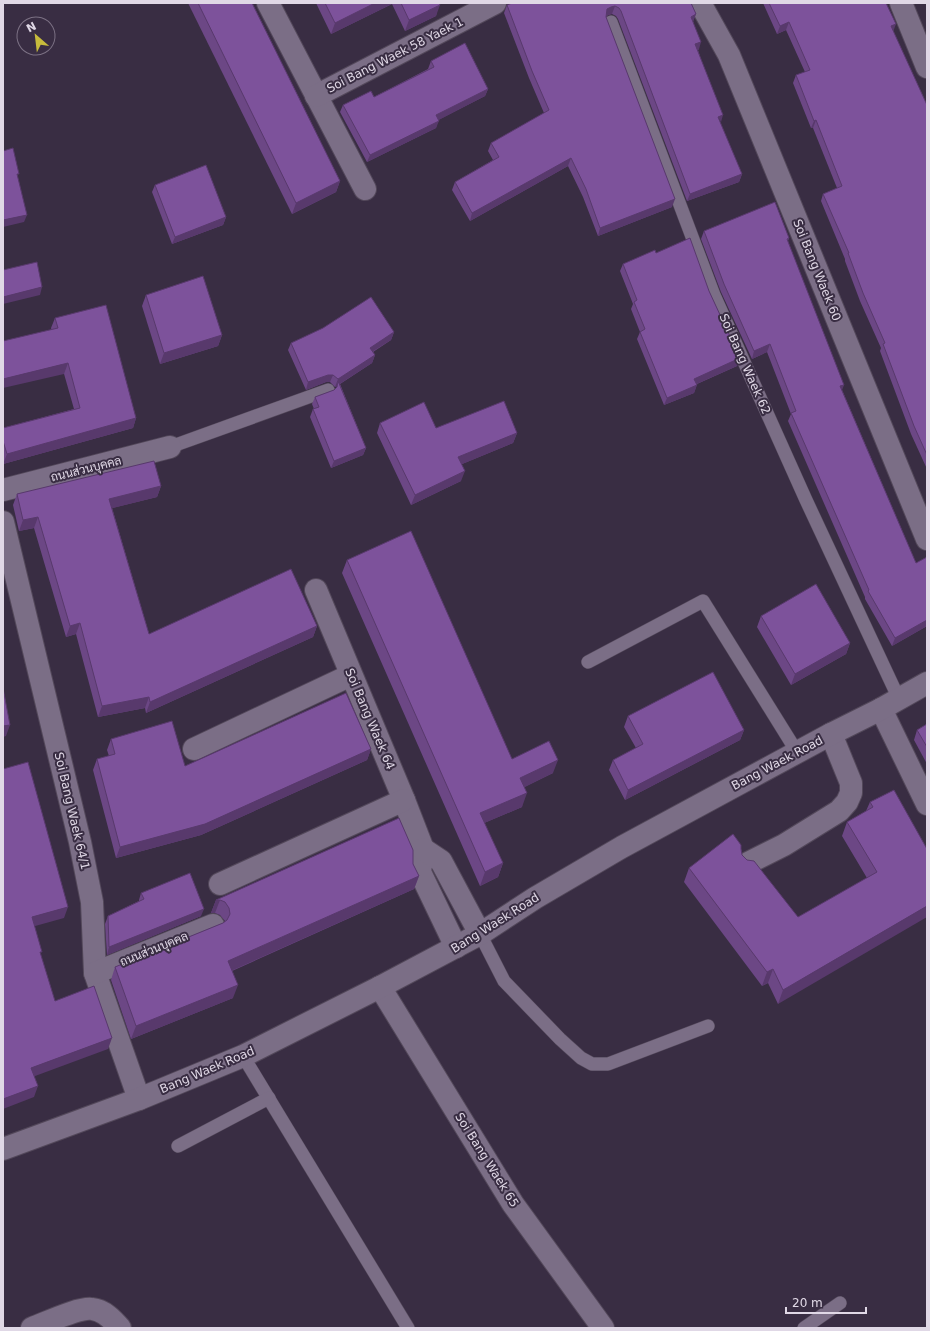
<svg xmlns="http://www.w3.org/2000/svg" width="930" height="1331" font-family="'DejaVu Sans',Sarabun,sans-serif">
	<rect width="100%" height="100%" fill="#392d43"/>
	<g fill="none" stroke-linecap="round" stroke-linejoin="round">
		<!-- service casing -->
		<g stroke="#53485a" stroke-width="14">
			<g id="service">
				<path d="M611 22 714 295 806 500 899 699"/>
				<path d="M170 447 328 390"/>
				<path d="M588 662 703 601 797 752"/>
				<path d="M480 934 504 981 560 1039 581 1058 592 1064H608L708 1026"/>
				<path d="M243 1056 408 1328"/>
				<path d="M178 1146 269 1098"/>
				<path d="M804 1328 840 1303"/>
			</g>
		</g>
		<!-- minor casing -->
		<g stroke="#53485a" stroke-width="24">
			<g id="minor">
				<path d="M268 3 365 189"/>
				<path d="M700 3 729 55 927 539"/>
				<path d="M901 3 927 67"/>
				<path d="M316 96 495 3"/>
				<path d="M3 490 170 447"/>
				<path d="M3 522 80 842 92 902 95 973 139 1099"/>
				<path d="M316 590 404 800 423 849 420 872 456 947"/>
				<path d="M881 709 927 804"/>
				<path d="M194 749 351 675"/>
				<path d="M423 849 441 861 480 934"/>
				<path d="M748 863 784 845 839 811 847 802 851 793V783L831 734"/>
				<path d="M220 884 404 800"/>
				<path d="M95 973 213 925"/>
				<path d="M380 987 513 1204 603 1328"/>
				<path d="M32 1328C46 1323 79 1307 92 1309 104 1310 113 1320 120 1328"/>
			</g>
		</g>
		<!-- secondary casing -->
		<g stroke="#53485a" stroke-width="24">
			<path id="secondary" d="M3 1149 139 1099 243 1056 380 987 480 934 535 898 622 847 831 734 881 709 927 683"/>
		</g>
		<!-- service -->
		<use href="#service" stroke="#7b6e86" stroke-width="13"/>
		<!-- minor -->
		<use href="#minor" stroke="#7b6e86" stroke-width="22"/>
		<!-- secondary -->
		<use href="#secondary" stroke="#7b6e86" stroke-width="22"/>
	</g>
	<!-- wall -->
	<g fill="#6c4785">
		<path d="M188 3H252L340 181 336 192 292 214Z"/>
		<path d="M316 3H439L436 16 405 31 392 4 331 34Z"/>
		<path d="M691 3 696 14 693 21 699 49 698 50 720 123 742 174 739 182 687 201 618 19 616 16 612 14 608 15 606 17 672 207 598 236 583 197 568 166 470 221 452 190 455 182 493 160 488 151 491 143 544 113 529 78 504 13 507 5Z"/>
		<path d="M763 3H886L893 31 927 105V469L911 434 880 351 881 348 860 301 845 261V259L821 201 823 194 837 188 813 128H811L793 83 796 75 805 72 786 30 777 34Z"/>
		<path d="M431 61 488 89 485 96 438 120 436 128 367 162 340 112 343 105 374 97 428 69Z"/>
		<path d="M155 185 226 217 223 225 172 244 152 192Z"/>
		<path d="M704 231 789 238 788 241 842 390 916 563 927 557V626L892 646 865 599V597L788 421 791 414 767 352 752 359 721 292 701 239Z"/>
		<path d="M656 253 709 291 740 358 737 366 697 384 694 393 664 405 637 339 640 332 631 309 633 304 620 271 623 264Z"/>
		<path d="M146 295 222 335 218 346 160 364 142 306Z"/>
		<path d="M55 318 136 418 133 428 3 464V428L74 409 51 328Z"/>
		<path d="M394 332 391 340 373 352 375 355 372 363 340 384 366 448 363 455 331 468 310 417 313 409H314L312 404 315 397 334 390 336 388 337 386 335 387 330 382H326L306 390 288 350 291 343Z"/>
		<path d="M380 423 436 428 517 433 513 443 462 464 461 481 411 505 377 433Z"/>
		<path d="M161 486 157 497 112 508 149 634 317 626 313 637 146 713 145 708 98 717 76 634 66 637 34 528 19 531 13 505 17 494Z"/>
		<path d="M347 560 512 759 553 773 524 787 522 807 484 823 503 863 498 877 480 886 342 573Z"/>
		<path d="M761 616 850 643 846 654 791 685 757 627Z"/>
		<path d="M628 716 744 730 740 740 625 800 609 770 613 760 636 748 624 727Z"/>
		<path d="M927 724V764L914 740 917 730Z"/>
		<path d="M111 739 185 766 371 749 367 760 201 835 116 858 93 770 97 759 109 756 107 750Z"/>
		<path d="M870 802 927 849 778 1004 768 983 762 986 684 882 689 868 741 849 742 855 798 917 867 878 842 836 847 822 866 811Z"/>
		<path d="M413 864 419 876 414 889 232 971 233 998 131 1039 111 980 115 967 223 923 225 922V921L220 915 215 913H211L216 900Z"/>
		<path d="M141 893 201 916 107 955 105 924 108 916 139 901V900Z"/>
	</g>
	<!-- shaded-wall -->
	<g fill="#58396c">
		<path d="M375 3H392V4L331 34 335 23Z"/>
		<path d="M440 5 436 16 405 31 409 20Z"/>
		<path d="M615 6 612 14 608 15 605 17 607 9 611 7Z"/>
		<path d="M696 14 693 22 691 17Z"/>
		<path d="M789 22 786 30 777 34 780 26Z"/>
		<path d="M896 24 893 32 891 26Z"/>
		<path d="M701 42 699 49 692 52 695 44Z"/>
		<path d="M488 89 485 96 433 123 436 115Z"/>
		<path d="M723 115 721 122 718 117Z"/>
		<path d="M816 120 813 128H811L814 121Z"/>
		<path d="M439 121 436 128 367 162 370 155Z"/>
		<path d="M571 158 568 166 470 221 472 213Z"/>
		<path d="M742 174 739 182 687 201 690 194Z"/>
		<path d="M340 181 336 192 292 214 296 203Z"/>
		<path d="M675 199 672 207 598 236 600 228Z"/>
		<path d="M27 215 24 222 3 227V220Z"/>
		<path d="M226 217 223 225 172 244 175 237Z"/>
		<path d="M42 287 40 295 3 304V297Z"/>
		<path d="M394 332 391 340 367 355 370 348Z"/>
		<path d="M222 335 218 346 160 364 164 353Z"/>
		<path d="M770 344 767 352 752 359 754 351Z"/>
		<path d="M375 355 372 363 338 385V381L337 386 335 387 338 379Z"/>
		<path d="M740 358 737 366 692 386 694 379Z"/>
		<path d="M68 363 64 374 3 388V379Z"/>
		<path d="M328 375H333L330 382H326L306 390 308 382Z"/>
		<path d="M697 385 694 393 664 405 667 398Z"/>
		<path d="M844 385 841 393 840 386Z"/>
		<path d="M136 418 133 428 3 464 7 454Z"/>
		<path d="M517 433 513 443 455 467 458 457Z"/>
		<path d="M366 448 363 455 331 468 334 461Z"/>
		<path d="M465 471 461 481 411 505 415 495Z"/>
		<path d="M161 486 157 497 105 510 109 499Z"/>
		<path d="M38 517 34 528 19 531 23 520Z"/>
		<path d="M927 620V626L892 646 895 638Z"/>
		<path d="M80 623 76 634 66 637 70 626Z"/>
		<path d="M317 626 313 637 146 713 150 702Z"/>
		<path d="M850 643 846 654 791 685 795 674Z"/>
		<path d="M149 697 145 708 98 717 102 706Z"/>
		<path d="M10 725 6 736 3 737V726Z"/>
		<path d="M744 730 740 740 625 800 628 790Z"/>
		<path d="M371 749 367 760 201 835 116 858 120 847Z"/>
		<path d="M558 760 553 773 515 792 520 778Z"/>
		<path d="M527 793 522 807 475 827 480 813Z"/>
		<path d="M503 863 498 877 480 886 485 872Z"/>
		<path d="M419 876 414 889 224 974 228 961Z"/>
		<path d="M216 900H220L215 913H211Z"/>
		<path d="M927 906V917L778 1004 783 990Z"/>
		<path d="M68 907 64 918 28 928 32 917Z"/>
		<path d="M204 909 201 916 107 955 109 947Z"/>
		<path d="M773 969 768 983 762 986 767 972Z"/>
		<path d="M238 985 233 998 131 1039 136 1026Z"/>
		<path d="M112 1038 108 1049 27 1079 31 1068Z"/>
		<path d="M38 1086 34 1097 3 1109V1099Z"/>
	</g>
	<!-- building -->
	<g fill="#7d529b" stroke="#58396c">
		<path d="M198 3H252L340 181 296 203Z"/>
		<path d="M325 3H375L335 23Z"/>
		<path d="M401 3H439L440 5 409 20Z"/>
		<path d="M512 3H691L696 14 691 17 701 42 695 44 723 115 718 117 742 174 690 194 621 11 619 8 615 6 611 7 607 9 606 17 675 199 600 228 586 189 571 158 472 213 455 182 499 157 491 143 549 110 532 71 507 5Z"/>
		<path d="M769 3H886L896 24 891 26 927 105V455L914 426 883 344 885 343 863 293 848 253H849L823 194 842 186 816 120 814 121 796 75 810 70 789 22 780 26Z"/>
		<path d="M465 43 488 89 436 115 439 121 370 155 343 105 371 91 374 97 434 67 431 61Z"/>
		<path d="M13 148 19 174H17L27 215 3 220V151Z"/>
		<path d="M206 165 226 217 175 237 155 185Z"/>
		<path d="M775 202 789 238 787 239 844 385 840 386 916 563 927 557V620L895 638 868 591 869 590 791 413 796 411 770 344 754 351 724 284 704 231Z"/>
		<path d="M690 238 709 291 740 358 694 379 697 385 667 398 640 332 645 329 634 302 637 300 623 264 655 250 656 253Z"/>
		<path d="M37 262 42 287 3 297V270Z"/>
		<path d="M203 276 222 335 164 353 146 295Z"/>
		<path d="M371 297 394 332 370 348 375 355 338 379 333 375H328L308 382 291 343 323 328Z"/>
		<path d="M106 305 136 418 7 454 3 441V428L80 408 68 363 3 379V341L58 328 55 318Z"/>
		<path d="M338 381 366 448 334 461 313 409 319 407 315 397 334 390 337 387Z"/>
		<path d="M504 401 517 433 458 457 465 471 415 495 380 423 424 402 436 428Z"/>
		<path d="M154 461 161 486 109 499 149 634 291 569 317 626 150 702 149 697 102 706 80 623 70 626 38 517 23 520 17 494Z"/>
		<path d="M411 531 512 759 549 741 558 760 520 778 527 793 480 813 503 863 485 872 347 560Z"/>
		<path d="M816 584 850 643 795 674 761 616Z"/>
		<path d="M713 672 744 730 628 790 613 760 643 744 628 716Z"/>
		<path d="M3 688 10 725 3 726Z"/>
		<path d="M346 693 371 749 205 824 120 847 97 759 115 754 111 739 172 721 185 766Z"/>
		<path d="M927 724V747L917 730Z"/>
		<path d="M28 762 68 907 32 917 42 952H40L55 1001 94 986 112 1038 31 1068 38 1086 3 1099V769Z"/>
		<path d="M894 790 927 849V906L783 990 773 969 767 972 689 868 733 834 741 845V849L742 855 747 860 754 861 798 917 877 872 847 822 873 807 870 802Z"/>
		<path d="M399 818 413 850V864L419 876 228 961 238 985 136 1026 115 967 223 923 227 920 230 914 229 908 225 902 220 900H216Z"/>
		<path d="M190 873 204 909 109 947 108 916 144 899 141 893Z"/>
	</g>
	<g text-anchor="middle" stroke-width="4" stroke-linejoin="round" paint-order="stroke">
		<!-- street labels -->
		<g font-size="12" fill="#e0d8e6" stroke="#392d43">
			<text transform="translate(395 55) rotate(-27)" y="4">Soi Bang Waek 58 Yaek 1</text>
			<text transform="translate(817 270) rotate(68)" y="4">Soi Bang Waek 60</text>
			<text transform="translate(745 364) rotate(66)" y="4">Soi Bang Waek 62</text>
			<text transform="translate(86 469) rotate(-14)" y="4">ถนนส่วนบุคคล</text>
			<text transform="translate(370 719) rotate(67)" y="4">Soi Bang Waek 64</text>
			<text transform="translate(777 763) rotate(-28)" y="4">Bang Waek Road</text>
			<text transform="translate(72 811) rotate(77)" y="4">Soi Bang Waek 64/1</text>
			<text transform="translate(495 923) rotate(-32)" y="4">Bang Waek Road</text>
			<text transform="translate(154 949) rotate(-22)" y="4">ถนนส่วนบุคคล</text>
			<text transform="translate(207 1070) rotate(-23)" y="4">Bang Waek Road</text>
			<text transform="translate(487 1160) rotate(58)" y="4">Soi Bang Waek 65</text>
		</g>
	</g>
	<!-- border -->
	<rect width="930" height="1331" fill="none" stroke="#e0d8e6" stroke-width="8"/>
	<!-- north arrow -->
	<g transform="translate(36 36) rotate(332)"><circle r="19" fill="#392d43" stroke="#7c7184"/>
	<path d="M0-3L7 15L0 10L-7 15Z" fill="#c7bb3c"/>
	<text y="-6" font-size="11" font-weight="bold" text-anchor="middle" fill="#e0d8e6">N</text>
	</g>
	<!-- scale -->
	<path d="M786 1307v6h80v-6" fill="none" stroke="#e0d8e6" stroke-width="2"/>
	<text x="792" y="1307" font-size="12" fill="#e0d8e6" stroke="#392d43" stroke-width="3" paint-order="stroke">20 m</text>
</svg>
